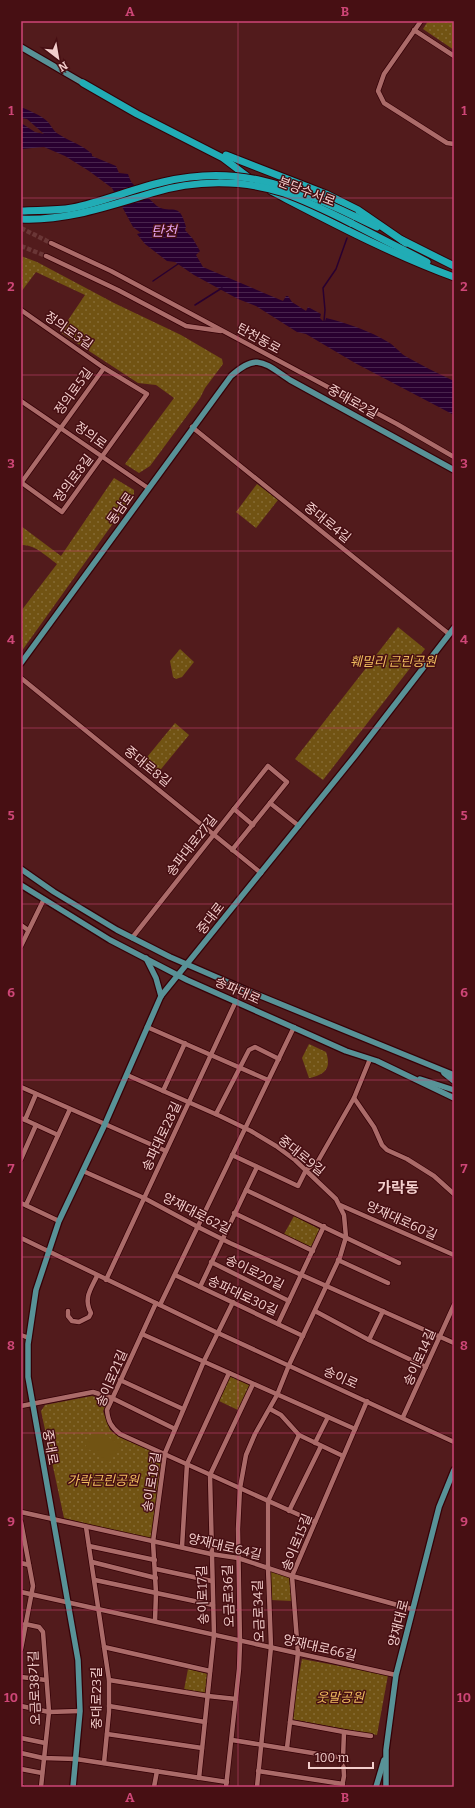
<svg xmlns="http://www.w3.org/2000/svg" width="475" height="1808" font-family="Bitter,'Noto Sans KR',serif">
	<defs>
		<pattern id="grass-dots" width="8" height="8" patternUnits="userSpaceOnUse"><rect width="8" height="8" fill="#715313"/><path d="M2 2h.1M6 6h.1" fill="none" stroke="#866b34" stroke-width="1.8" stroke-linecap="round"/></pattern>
		<pattern id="water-rules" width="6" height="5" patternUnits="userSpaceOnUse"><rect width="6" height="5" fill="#290030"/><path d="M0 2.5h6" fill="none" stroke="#48244d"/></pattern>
	</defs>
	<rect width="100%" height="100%" fill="#521b1c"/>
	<!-- grass -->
	<g fill="url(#grass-dots)">
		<path d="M428 21H454V50L423 29Z"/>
		<path d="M21 256 37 262 114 303 181 335 222 359 223 364 205 388 200 398 150 466 139 473 125 464 174 398 156 385 138 383 60 332 85 295 36 272 21 292Z"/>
		<path d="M114 478 134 490V494L21 652V611L57 564C46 556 35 544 21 545V526L61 556Z"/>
		<path d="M257 484 278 500 256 528 236 512Z"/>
		<path d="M398 627 425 649 323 780 295 759Z"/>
		<path d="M180 649 194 662 182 677 176 679 173 677 170 661Z"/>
		<path d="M175 723 189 735 157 774 143 762Z"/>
		<path d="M309 1044 326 1052C332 1069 324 1075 309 1078L302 1058Z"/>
		<path d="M294 1216 321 1230 312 1249 283 1236Z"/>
		<path d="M230 1376 251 1385 240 1411 219 1401Z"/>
		<path d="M92 1396 108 1401 103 1411 110 1430 119 1437 163 1456 152 1540 64 1518 41 1411 45 1405Z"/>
		<path d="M271 1571 290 1578 292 1601 271 1600Z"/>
		<path d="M302 1659 388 1675 377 1735 291 1719Z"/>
		<path d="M188 1669 208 1674 206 1694 184 1690Z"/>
	</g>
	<!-- garden -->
	<g fill="#715313">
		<path d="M96 1430 121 1445 110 1462 85 1447Z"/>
		<path d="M139 1490 153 1492 150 1514 135 1512Z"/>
	</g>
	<!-- water -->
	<path fill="url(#water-rules)" d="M21 107C30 111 41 115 48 122 52 127 54 132 60 135 71 142 83 145 92 154V156L116 166 119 173 128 174C129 177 130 180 132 183 134 185 155 204 157 206 172 215 179 200 186 227L185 230 193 239 200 251 196 255 203 267 283 301 286 296H288L292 302 306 311 308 307 321 314 320 318 323 321H325L326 318C347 323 370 331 388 342 395 346 399 352 405 356 421 365 437 373 454 381V415L355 363 306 334 297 332 256 306 238 299 194 275 175 262 167 261 145 244 137 234 141 233 133 227 112 188 89 171 65 156 44 147 21 149V123L35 132 44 134 27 119 21 118Z"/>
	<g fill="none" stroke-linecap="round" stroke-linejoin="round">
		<!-- stream -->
		<g stroke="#290030" stroke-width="1.5">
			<path d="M153 281 178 264"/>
			<path d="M195 305 222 288"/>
			<path d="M324 321 325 310 323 288 336 269 347 238"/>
		</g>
		<!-- minor-tunnel -->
		<g stroke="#6a3636" stroke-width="4.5" stroke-dasharray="4.5 2" stroke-linecap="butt">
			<path d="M21 228 51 243"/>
			<path d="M21 246 46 256"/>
		</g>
		<!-- minor casing -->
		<g stroke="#350006" stroke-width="6">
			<g id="minor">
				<path d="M421 21 384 74 378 91 384 103 447 143 454 144"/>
				<path d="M414 30 454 56"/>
				<path d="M51 243 111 271 397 424 454 457"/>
				<path d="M46 256 118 290 186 326 221 331"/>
				<path d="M21 310 104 368 147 394 62 512 22 483"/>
				<path d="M21 401 148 488"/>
				<path d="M192 427 449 634"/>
				<path d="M21 483 104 368"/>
				<path d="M21 678 261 873"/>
				<path d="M270 803 299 826"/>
				<path d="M234 809 253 825"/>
				<path d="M21 925 28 930"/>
				<path d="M132 938 268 766 287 782 232 850"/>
				<path d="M21 946 44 899"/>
				<path d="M147 1027 268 1080"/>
				<path d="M127 1075 220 1116 251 1131 276 1146 295 1160 336 1199 344 1215 346 1237 340 1257 289 1365 277 1395 255 1434 246 1455 240 1488 238 1529 240 1644 239 1669 226 1787"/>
				<path d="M21 1087 166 1151"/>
				<path d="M163 1091 185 1043"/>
				<path d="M354 1098 374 1127 382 1145 387 1150 407 1159 434 1176 454 1194"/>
				<path d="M216 1114 249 1050 255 1047 279 1059"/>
				<path d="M21 1118 58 1135"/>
				<path d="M25 1120 36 1094"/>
				<path d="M232 1155 298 1186 306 1170 318 1161 354 1098 370 1059"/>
				<path d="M21 1159 36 1125"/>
				<path d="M83 1171 144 1198 198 1227 230 1243 454 1343"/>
				<path d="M246 1190 399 1263"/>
				<path d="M21 1203 59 1221"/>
				<path d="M26 1205 70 1109"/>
				<path d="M340 1205 454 1255"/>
				<path d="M234 1213 313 1251"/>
				<path d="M21 1238 218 1333 454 1442"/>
				<path d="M338 1260 388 1283"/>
				<path d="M211 1262 289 1301"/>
				<path d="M175 1275 303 1336"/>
				<path d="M106 1280 236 1001"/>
				<path d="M200 1287 257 1167"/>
				<path d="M156 1303 107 1410C108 1421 111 1427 120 1434L315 1522"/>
				<path d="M160 1305 294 1027"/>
				<path d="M68 1311V1316L72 1321 79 1322 89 1317 91 1313C83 1298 91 1289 97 1276"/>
				<path d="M315 1311 369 1340 426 1367"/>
				<path d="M278 1324 324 1226"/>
				<path d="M142 1334 355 1429"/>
				<path d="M21 1335 29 1338"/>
				<path d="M369 1340 383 1311"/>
				<path d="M120 1380 183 1409"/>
				<path d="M21 1406 93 1392 112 1398 175 1429"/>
				<path d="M270 1409 281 1415 299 1435 343 1456"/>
				<path d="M403 1417 454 1305"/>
				<path d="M315 1443 328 1417"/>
				<path d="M289 1511 321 1446"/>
				<path d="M21 1512 211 1554 238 1558 292 1576 412 1609"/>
				<path d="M21 1522 33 1586 21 1649"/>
				<path d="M86 1527 109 1680V1712L104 1763"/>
				<path d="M89 1546 155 1560"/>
				<path d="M182 1547 187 1464 229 1373"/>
				<path d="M92 1562 156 1578"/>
				<path d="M21 1563 29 1565"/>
				<path d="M156 1569 212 1581"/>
				<path d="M95 1580 213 1605"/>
				<path d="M21 1592 396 1675"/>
				<path d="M155 1621 156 1593 153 1542 165 1453 204 1361 233 1302"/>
				<path d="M25 1624 39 1627 43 1632 49 1712 41 1787"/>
				<path d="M104 1647 210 1671"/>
				<path d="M21 1677 46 1680"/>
				<path d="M109 1680 208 1696 236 1699"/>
				<path d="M21 1706 49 1712 80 1711"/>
				<path d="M109 1706 205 1722"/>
				<path d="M290 1722 344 1732 343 1758 344 1776 342 1787"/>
				<path d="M344 1732 371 1736"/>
				<path d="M107 1734 202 1748"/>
				<path d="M21 1738 45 1743"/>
				<path d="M232 1740 343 1758"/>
				<path d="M287 1748 298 1653 292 1576 367 1401"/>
				<path d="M21 1753 43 1758 76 1759 227 1782"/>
				<path d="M21 1769 42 1773"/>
				<path d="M258 1771 343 1784"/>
				<path d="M199 1778 214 1635 210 1475 253 1384"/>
				<path d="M21 1787H22"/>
				<path d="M154 1787 157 1771"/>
				<path d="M257 1787 271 1647 268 1568V1501L299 1435"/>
			</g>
		</g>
		<!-- major casing -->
		<g stroke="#350006" stroke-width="8">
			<g id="major">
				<path d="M21 47 83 83"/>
				<path d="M21 663 231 376C257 352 264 363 290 380L454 470"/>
				<path d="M21 869 54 892 117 930 170 957 246 990 454 1075"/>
				<path d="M21 885 110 940 187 980 346 1051 377 1061 454 1098"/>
				<path d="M146 958 156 978 161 996"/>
				<path d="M444 1073 454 1081"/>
				<path d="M420 1079 454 1090"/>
				<path d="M73 1787 80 1711 78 1660 28 1377V1344L36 1290 59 1221 105 1124 161 996 355 756 454 628"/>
				<path d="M376 1787 384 1760"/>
				<path d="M386 1787V1750L396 1675 439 1507 454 1470"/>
			</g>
		</g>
		<!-- highway casing -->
		<g stroke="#350006" stroke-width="9">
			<g id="highway">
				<path d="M83 83 137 114 223 158 252 180"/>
				<path d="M226 155 326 194 358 210 406 243"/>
				<path d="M271 191C331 222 391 254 454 277"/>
				<path d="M354 216 377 227"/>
				<path d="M351 223 427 262"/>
				<path d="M402 240 454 266"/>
			</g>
		</g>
		<!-- minor -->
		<use href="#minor" stroke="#ab6b69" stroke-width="4.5"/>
		<!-- major -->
		<use href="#major" stroke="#589297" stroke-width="5.5"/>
		<!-- highway -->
		<use href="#highway" stroke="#21acb5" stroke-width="7"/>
		<!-- highway-bridge casing -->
		<g stroke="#350006" stroke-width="9" stroke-linecap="butt">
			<g id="highway-bridge">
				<path d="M21 211C38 210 55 211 72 208 103 202 132 189 163 182 237 164 288 185 354 216"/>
				<path d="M21 219C67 221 108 206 152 193 194 180 242 179 284 193 307 201 329 212 351 223"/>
			</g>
		</g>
		<!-- highway-bridge -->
		<use href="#highway-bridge" stroke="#21acb5" stroke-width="7"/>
	</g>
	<!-- grid -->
	<path fill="none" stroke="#ce4677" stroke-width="1" stroke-opacity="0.55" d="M238 21V1787M21 198H454M21 375H454M21 551H454M21 728H454M21 904H454M21 1080H454M21 1257H454M21 1433H454M21 1610H454"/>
	<g text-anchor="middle" stroke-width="3" stroke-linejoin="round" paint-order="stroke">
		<!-- street labels -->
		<g font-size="13" fill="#f3cecc" stroke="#470f13">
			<text transform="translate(307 191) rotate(21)" y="5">분당수서로</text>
			<text transform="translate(69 330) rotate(35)" y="5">정의로3길</text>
			<text transform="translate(259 338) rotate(29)" y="5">탄천동로</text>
			<text transform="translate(73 391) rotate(-54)" y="5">정의로5길</text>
			<text transform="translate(353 401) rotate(29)" y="5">중대로2길</text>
			<text transform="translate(91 435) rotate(36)" y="5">정의로</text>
			<text transform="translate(73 478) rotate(-53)" y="5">정의로8길</text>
			<text transform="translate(120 508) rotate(-55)" y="5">동남로</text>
			<text transform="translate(328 522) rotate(39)" y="5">중대로4길</text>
			<text transform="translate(148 766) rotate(39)" y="5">중대로8길</text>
			<text transform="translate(191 845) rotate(-52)" y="5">송파대로27길</text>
			<text transform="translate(210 918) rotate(-52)" y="5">중대로</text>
			<text transform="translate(238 990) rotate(24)" y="5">송파대로</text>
			<text transform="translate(161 1136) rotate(-65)" y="5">송파대로28길</text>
			<text transform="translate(302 1155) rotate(39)" y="5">중대로9길</text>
			<text transform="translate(197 1213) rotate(27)" y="5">양재대로62길</text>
			<text transform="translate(402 1220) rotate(24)" y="5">양재대로60길</text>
			<text transform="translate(255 1272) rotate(26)" y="5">송이로20길</text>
			<text transform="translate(243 1295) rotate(25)" y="5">송파대로30길</text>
			<text transform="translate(419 1357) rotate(-66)" y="5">송이로14길</text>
			<text transform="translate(341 1377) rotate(24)" y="5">송이로</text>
			<text transform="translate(111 1378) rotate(-67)" y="5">송이로21길</text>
			<text transform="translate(51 1447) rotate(80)" y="5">중대로</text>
			<text transform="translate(151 1482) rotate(-81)" y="5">송이로19길</text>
			<text transform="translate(296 1542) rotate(-68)" y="5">송이로15길</text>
			<text transform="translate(225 1546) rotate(13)" y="5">양재대로64길</text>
			<text transform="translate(202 1595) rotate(-92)" y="5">송이로17길</text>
			<text transform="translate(228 1596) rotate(-92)" y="5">오금로36길</text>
			<text transform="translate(258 1611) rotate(-92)" y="5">오금로34길</text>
			<text transform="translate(398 1623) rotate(-76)" y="5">양재대로</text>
			<text transform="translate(320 1647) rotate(13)" y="5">양재대로66길</text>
			<text transform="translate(34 1688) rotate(-92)" y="5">오금로38가길</text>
			<text transform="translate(96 1698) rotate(-90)" y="5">중대로23길</text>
		</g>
		<!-- park labels -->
		<g font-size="13" font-style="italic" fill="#f1be5f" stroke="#470f13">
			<text x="393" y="666">훼밀리 근린공원</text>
			<text x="103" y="1485">가락근린공원</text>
			<text x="340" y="1702">웃말공원</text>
		</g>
		<!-- water labels -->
		<g font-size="14" font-style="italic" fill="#e5a3f0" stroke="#470f13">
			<text x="164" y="236">탄천</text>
		</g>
		<!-- quarter labels -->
		<g font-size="15" font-weight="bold" fill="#f3cecc" stroke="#470f13">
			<text x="398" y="1193">가락동</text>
		</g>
	</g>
	<!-- border -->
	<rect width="475" height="1808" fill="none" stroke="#470f13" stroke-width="44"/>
	<!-- north arrow -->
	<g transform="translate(58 58) rotate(149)" stroke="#470f13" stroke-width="3" paint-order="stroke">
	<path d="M0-3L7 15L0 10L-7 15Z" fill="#f3cecc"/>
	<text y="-6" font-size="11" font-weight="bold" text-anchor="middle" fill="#f3cecc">N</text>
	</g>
	<!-- scale -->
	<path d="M309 1762v6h64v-6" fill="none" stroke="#f3cecc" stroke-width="2"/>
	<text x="315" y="1762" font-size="12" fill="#f3cecc" stroke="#470f13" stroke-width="3" paint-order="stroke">100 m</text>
	<rect x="22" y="22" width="431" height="1764" fill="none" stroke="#ce4677" stroke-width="1.5"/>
	<g font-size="13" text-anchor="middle" font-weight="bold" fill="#ce4677">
		<text x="130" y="16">A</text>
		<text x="345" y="16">B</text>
		<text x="11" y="115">1</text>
		<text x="464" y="115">1</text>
		<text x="11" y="291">2</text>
		<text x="464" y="291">2</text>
		<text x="11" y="468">3</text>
		<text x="464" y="468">3</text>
		<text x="11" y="644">4</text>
		<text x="464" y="644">4</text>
		<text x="11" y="820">5</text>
		<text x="464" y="820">5</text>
		<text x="11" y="997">6</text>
		<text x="464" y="997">6</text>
		<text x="11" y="1173">7</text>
		<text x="464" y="1173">7</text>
		<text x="11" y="1350">8</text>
		<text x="464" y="1350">8</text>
		<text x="11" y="1526">9</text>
		<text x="464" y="1526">9</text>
		<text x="11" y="1702">10</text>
		<text x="464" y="1702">10</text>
		<text x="130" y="1802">A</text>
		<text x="345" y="1802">B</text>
	</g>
</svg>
